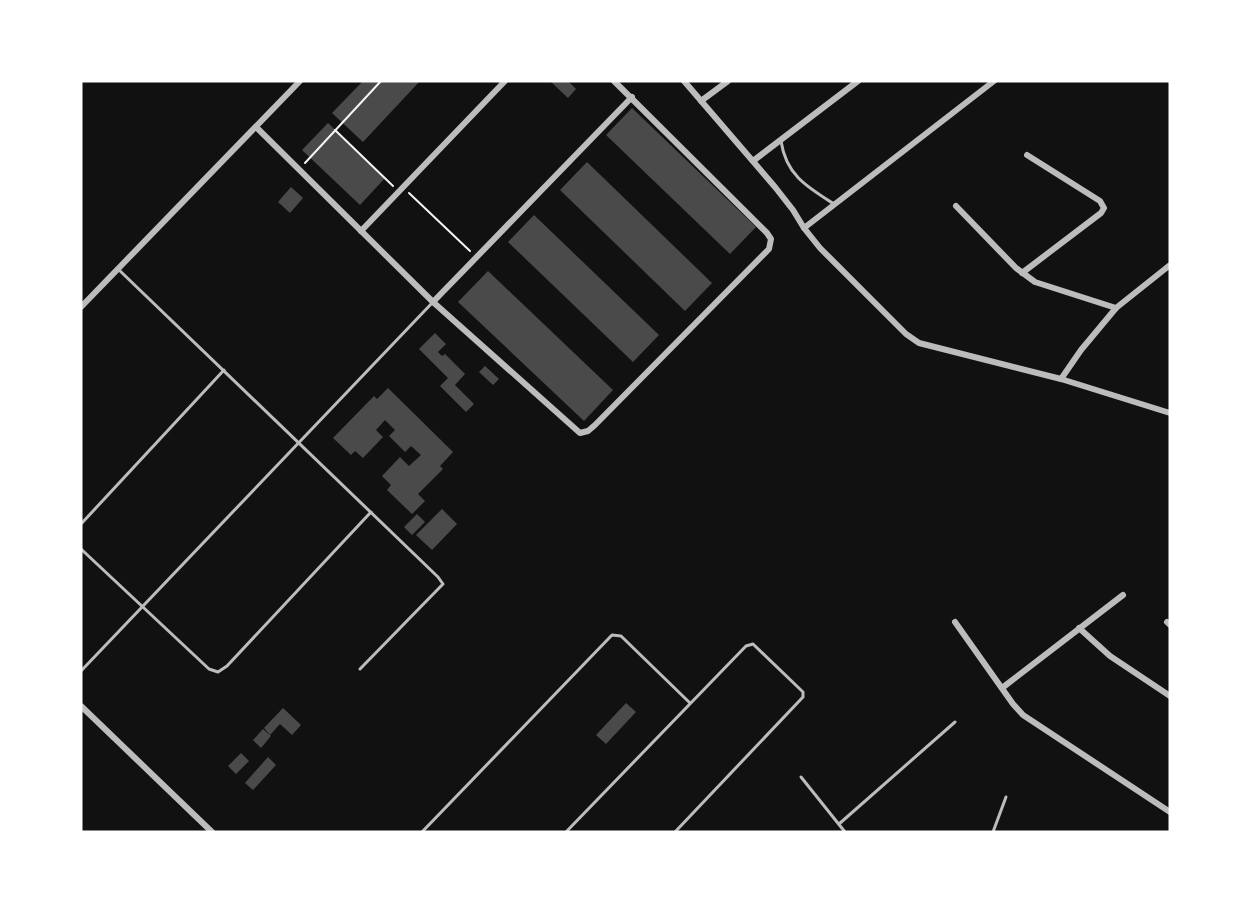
<svg xmlns="http://www.w3.org/2000/svg" width="1251" height="913" font-family="Cabin,sans-serif">
	<rect width="100%" height="100%" fill="#111"/>
	<!-- building -->
	<g fill="#4a4a4a">
		<path d="M363 81H420L363 142 332 113Z"/>
		<path d="M550 81H568L576 89 568 98Z"/>
		<path d="M632 108 756 227 730 254 606 135Z"/>
		<path d="M328 123 385 178 360 205 302 150Z"/>
		<path d="M587 162 712 283 685 311 560 190Z"/>
		<path d="M291 187 303 198 290 213 278 202Z"/>
		<path d="M534 215 659 335 633 362 508 242Z"/>
		<path d="M488 271 613 390 584 421 458 302Z"/>
		<path d="M435 333 446 344 438 352 442 356 445 354 465 374 455 385 474 404 466 412 440 386 448 378 419 349Z"/>
		<path d="M485 366 499 379 493 385 479 372Z"/>
		<path d="M388 388 453 452 440 466 443 469 418 494 425 501 412 514 387 490 391 485 382 476 400 457 409 466 421 455 411 446 405 452 389 436 395 430 385 420 376 430 383 437 363 458 355 451 351 455 333 438 374 396 377 399Z"/>
		<path d="M442 509 457 524 432 550 416 535Z"/>
		<path d="M417 514 425 522 412 535 404 527Z"/>
		<path d="M626 703 636 712 606 744 596 735Z"/>
		<path d="M283 708 301 725 292 735 280 724 270 735 264 728Z"/>
		<path d="M263 729 271 736 261 748 253 740Z"/>
		<path d="M241 753 249 761 236 774 228 766Z"/>
		<path d="M268 757 276 765 253 790 245 783Z"/>
	</g>
	<g fill="none" stroke-linecap="round" stroke-linejoin="round">
		<!-- path -->
		<g stroke="#f5f5f5" stroke-width="2">
			<path d="M335 130 393 186"/>
			<path d="M305 163 381 81"/>
			<path d="M409 193 470 251"/>
		</g>
		<!-- service -->
		<g stroke="#bcbcbc" stroke-width="3">
			<path d="M781 141C786 175 807 187 834 204"/>
			<path d="M118 269 438 577 443 584 360 669"/>
			<path d="M81 524 224 370"/>
			<path d="M81 549 209 669 218 672 227 666 371 512"/>
			<path d="M81 671 433 302"/>
			<path d="M801 777 845 832"/>
			<path d="M839 824 955 722"/>
			<path d="M422 832 612 635 621 636 690 703"/>
			<path d="M566 832 746 646 753 644 803 692V697L675 832"/>
			<path d="M993 832 1006 797"/>
		</g>
		<!-- minor -->
		<g stroke="#bcbcbc" stroke-width="6">
			<path d="M684 81 775 187 793 210 804 228 820 248 906 334 919 343 1061 379 1170 413"/>
			<path d="M701 101 728 81"/>
			<path d="M256 127 433 302 580 433 588 431 595 425 769 249 771 239 767 233 614 81"/>
			<path d="M753 161 858 81"/>
			<path d="M956 206 1016 268 1035 282 1116 308"/>
			<path d="M804 228 994 81"/>
			<path d="M361 231 505 81"/>
			<path d="M1022 273 1101 213 1104 208 1100 201 1027 155"/>
			<path d="M433 302 632 97"/>
			<path d="M81 307 300 81"/>
			<path d="M1061 379 1081 350 1116 308 1170 265"/>
			<path d="M955 622 1013 704 1023 715 1170 812"/>
			<path d="M1167 622 1170 625"/>
			<path d="M1079 628 1110 656 1170 696"/>
			<path d="M1002 688 1123 595"/>
			<path d="M81 706 212 832"/>
		</g>
	</g>
	<!-- border -->
	<rect width="1251" height="913" fill="none" stroke="#ffffff" stroke-width="165"/>
</svg>
